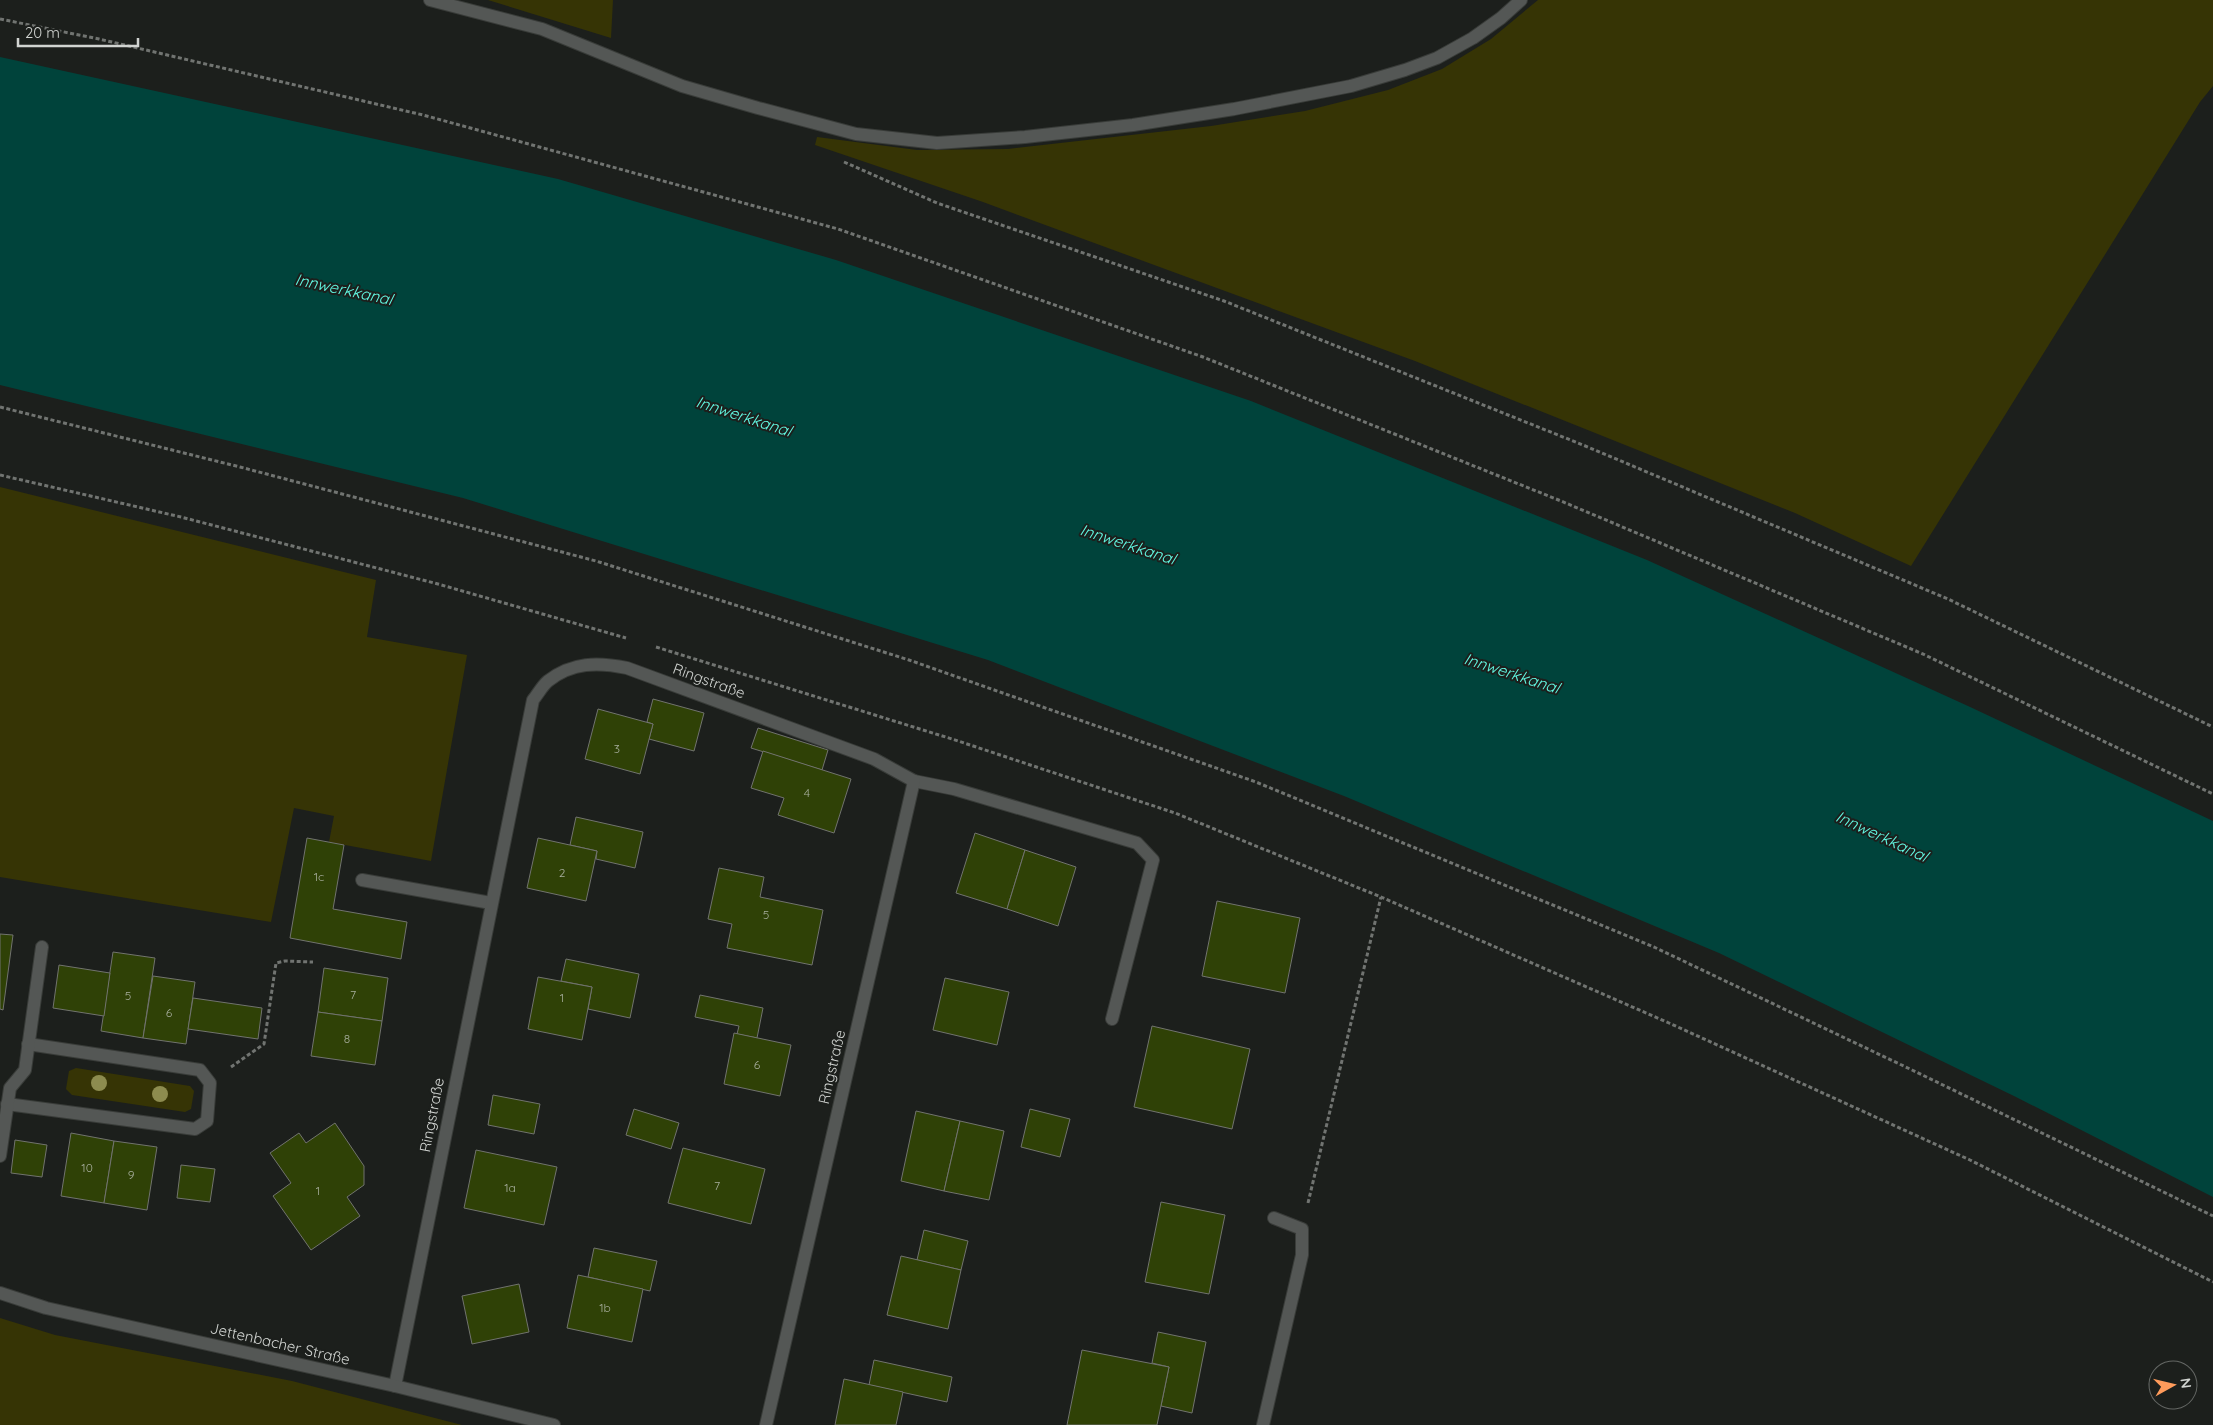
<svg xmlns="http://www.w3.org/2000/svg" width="2213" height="1425" font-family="Quicksand,sans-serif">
	<rect width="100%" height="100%" fill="#1c1f1c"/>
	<!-- green -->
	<g fill="#363405">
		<path d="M488 0H613L611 38Z"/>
		<path d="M1538 0H2213V86L2200 102 1911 566 1795 513 1415 361 983 202 815 145 817 137 917 150 1008 149 1211 126 1305 111 1388 90 1442 69 1491 39Z"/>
		<path d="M0 487 376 580 367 637 467 655 431 861 329 842 334 816 294 808 271 922 0 877Z"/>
		<path d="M76 1068 190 1086 194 1091 191 1109 185 1112 72 1095 66 1089 69 1071Z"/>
		<path d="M0 1318 55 1335 292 1381 462 1425H0Z"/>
	</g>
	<!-- water -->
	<path fill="#00433b" d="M0 57 558 179 836 260 1251 401 1647 560 1968 706 2213 821V1197L2016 1097 1719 953 1344 796 988 660 463 498 0 385Z"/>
	<!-- building -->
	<g fill="#2f4106" stroke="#71736e">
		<path d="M653 699 704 713 694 751 649 739 653 724 647 722Z"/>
		<path d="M598 709 653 724 640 774 585 759Z"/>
		<path d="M758 728 828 750 822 770 751 748Z"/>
		<path d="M763 751 851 779 834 833 778 815 784 798 751 788Z"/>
		<path d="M576 817 643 832 635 868 596 859 597 851 570 845Z"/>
		<path d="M975 833 1025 850 1007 909 956 893Z"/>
		<path d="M307 838 344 845 333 909 407 922 401 959 290 938Z"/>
		<path d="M538 838 597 851 586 901 527 888Z"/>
		<path d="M1025 850 1076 867 1058 926 1007 909Z"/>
		<path d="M719 868 764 877 760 897 823 910 812 965 727 948 732 924 708 919Z"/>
		<path d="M1217 901 1300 918 1285 993 1202 976Z"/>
		<path d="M0 934 13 935 3 1010 0 1009Z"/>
		<path d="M113 952 155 958 143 1038 101 1031Z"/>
		<path d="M566 959 639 974 630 1018 588 1009 592 987 561 981Z"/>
		<path d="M59 965 110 973 104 1016 53 1008Z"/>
		<path d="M324 968 388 978 382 1021 318 1012Z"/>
		<path d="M153 976 195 982 186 1044 143 1038Z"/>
		<path d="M538 977 592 987 582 1040 528 1029Z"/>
		<path d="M945 978 1009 992 997 1045 933 1030Z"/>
		<path d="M700 995 763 1008 757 1038 737 1034 739 1026 695 1017Z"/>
		<path d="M193 998 262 1008 258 1039 188 1029Z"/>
		<path d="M318 1012 382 1021 375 1065 311 1056Z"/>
		<path d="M1152 1026 1250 1049 1232 1129 1134 1107Z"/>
		<path d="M734 1033 791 1045 780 1096 724 1084Z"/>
		<path d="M493 1095 540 1104 534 1134 488 1125Z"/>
		<path d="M634 1109 679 1123 671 1149 626 1135Z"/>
		<path d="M1030 1109 1070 1119 1060 1157 1021 1147Z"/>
		<path d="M916 1111 960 1121 944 1191 901 1181Z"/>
		<path d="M960 1121 1004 1131 989 1200 944 1191Z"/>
		<path d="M335 1123 364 1166V1185L347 1197 360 1216 311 1250 273 1196 291 1183 270 1153 299 1133 306 1143Z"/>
		<path d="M71 1133 114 1141 104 1203 61 1196Z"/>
		<path d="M15 1140 47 1145 42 1177 11 1173Z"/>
		<path d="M114 1141 157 1147 147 1210 104 1203Z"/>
		<path d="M683 1148 765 1169 751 1224 668 1203Z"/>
		<path d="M476 1150 557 1167 544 1225 464 1208Z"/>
		<path d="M181 1165 215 1169 210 1202 177 1198Z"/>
		<path d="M1161 1202 1225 1215 1209 1294 1145 1282Z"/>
		<path d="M924 1230 968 1241 961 1270 917 1260Z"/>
		<path d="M594 1248 657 1261 650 1291 588 1277Z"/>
		<path d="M901 1256 961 1270 948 1329 887 1315Z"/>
		<path d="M578 1275 643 1289 632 1342 567 1328Z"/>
		<path d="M519 1284 529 1332 472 1344 462 1296Z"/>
		<path d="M1158 1332 1206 1342 1192 1413 1161 1406 1169 1367 1152 1363Z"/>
		<path d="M1082 1350 1169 1367 1157 1425H1067Z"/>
		<path d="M874 1360 952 1377 947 1402 869 1385Z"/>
		<path d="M844 1379 903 1392 896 1425H835Z"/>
	</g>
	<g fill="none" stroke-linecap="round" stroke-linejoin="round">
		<!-- service casing -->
		<g stroke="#393c39" stroke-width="14">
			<g id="service">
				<path d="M914 781 954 789 1137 843 1153 860 1112 1019"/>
				<path d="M362 880 491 903"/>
				<path d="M7 1104 195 1129 207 1121 210 1083 200 1070 28 1044"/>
				<path d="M1263 1425 1302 1255V1229L1274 1218"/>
			</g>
		</g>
		<!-- minor casing -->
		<g stroke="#393c39" stroke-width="14">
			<g id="minor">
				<path d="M430 0 542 29 682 86 758 108 856 134 937 143 1025 137 1133 125 1234 109 1351 86 1405 70 1437 58 1473 38 1501 18 1521 0"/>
				<path d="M0 1156 10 1088 25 1070 42 947"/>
				<path d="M395 1386 533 700C538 694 542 686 548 681 572 662 598 662 627 668L874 759 914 781 766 1425"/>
			</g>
		</g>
		<!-- tertiary casing -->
		<g stroke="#393c39" stroke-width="14">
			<path id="tertiary" d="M0 1293 46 1308 395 1386 554 1425"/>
		</g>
		<!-- path -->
		<g stroke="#717471" stroke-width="3" stroke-dasharray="4 2.5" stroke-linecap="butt">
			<path d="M0 19 99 39 423 115 838 229 1203 357 1561 501 1923 654 2213 794"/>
			<path d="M844 162 937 203 1224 301 1583 445 1948 599 2213 727"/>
			<path d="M0 407 240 467 596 561 909 660 1256 782 1654 947 1912 1070 2213 1216"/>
			<path d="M0 475 181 517 438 584 626 638"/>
			<path d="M656 647 952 739 1175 813 1381 897 1669 1023 1970 1160 2213 1282"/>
			<path d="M231 1067 264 1044 276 963 285 961 313 962"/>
			<path d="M1308 1203 1381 897"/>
		</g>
		<!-- service -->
		<use href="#service" stroke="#545755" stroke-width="12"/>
		<!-- minor -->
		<use href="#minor" stroke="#545755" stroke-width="12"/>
		<!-- tertiary -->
		<use href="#tertiary" stroke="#545755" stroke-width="12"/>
	</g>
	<!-- trees -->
	<g fill="#8d8c4f">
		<circle cx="99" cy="1083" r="8"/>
		<circle cx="160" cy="1094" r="8"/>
	</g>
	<g text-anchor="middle" stroke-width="4" stroke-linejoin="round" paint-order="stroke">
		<!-- number labels -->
		<g font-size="12" fill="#a8af9e">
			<text x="617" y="753">3</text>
			<text x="807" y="797">4</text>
			<text x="562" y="877">2</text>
			<text x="319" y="881">1c</text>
			<text x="766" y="919">5</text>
			<text x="353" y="999">7</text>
			<text x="128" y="1000">5</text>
			<text x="562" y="1002">1</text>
			<text x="169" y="1017">6</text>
			<text x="347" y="1043">8</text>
			<text x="757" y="1069">6</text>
			<text x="87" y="1172">10</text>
			<text x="131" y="1179">9</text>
			<text x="717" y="1190">7</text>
			<text x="510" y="1192">1a</text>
			<text x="318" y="1195">1</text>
			<text x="605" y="1312">1b</text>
		</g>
		<!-- street labels -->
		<g font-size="15" fill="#d1d4d1" stroke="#1c1f1c">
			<text transform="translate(709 681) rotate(20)" y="5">Ringstraße</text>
			<text transform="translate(832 1067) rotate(-77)" y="5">Ringstraße</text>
			<text transform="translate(432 1115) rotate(-79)" y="5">Ringstraße</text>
			<text transform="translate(280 1344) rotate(13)" y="5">Jettenbacher Straße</text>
		</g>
		<!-- water labels -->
		<g font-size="16" font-style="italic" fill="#62fae4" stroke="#1c1f1c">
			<text transform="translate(344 289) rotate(12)" y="6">Innwerkkanal</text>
			<text transform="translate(744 416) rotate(18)" y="6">Innwerkkanal</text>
			<text transform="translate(1128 544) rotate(18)" y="6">Innwerkkanal</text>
			<text transform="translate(1512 673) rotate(18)" y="6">Innwerkkanal</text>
			<text transform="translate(1882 836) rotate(25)" y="6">Innwerkkanal</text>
		</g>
	</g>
	<!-- north arrow -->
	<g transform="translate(2173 1385) rotate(82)"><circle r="24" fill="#1c1f1c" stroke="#646764"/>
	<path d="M0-4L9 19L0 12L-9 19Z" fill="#ff9b5b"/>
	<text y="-8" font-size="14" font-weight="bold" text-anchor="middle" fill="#d1d4d1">N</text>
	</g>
	<!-- scale -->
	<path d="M18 38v8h120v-8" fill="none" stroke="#d1d4d1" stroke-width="2.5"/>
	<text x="25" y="38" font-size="15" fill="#d1d4d1" stroke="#1c1f1c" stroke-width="4" paint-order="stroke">20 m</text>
</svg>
